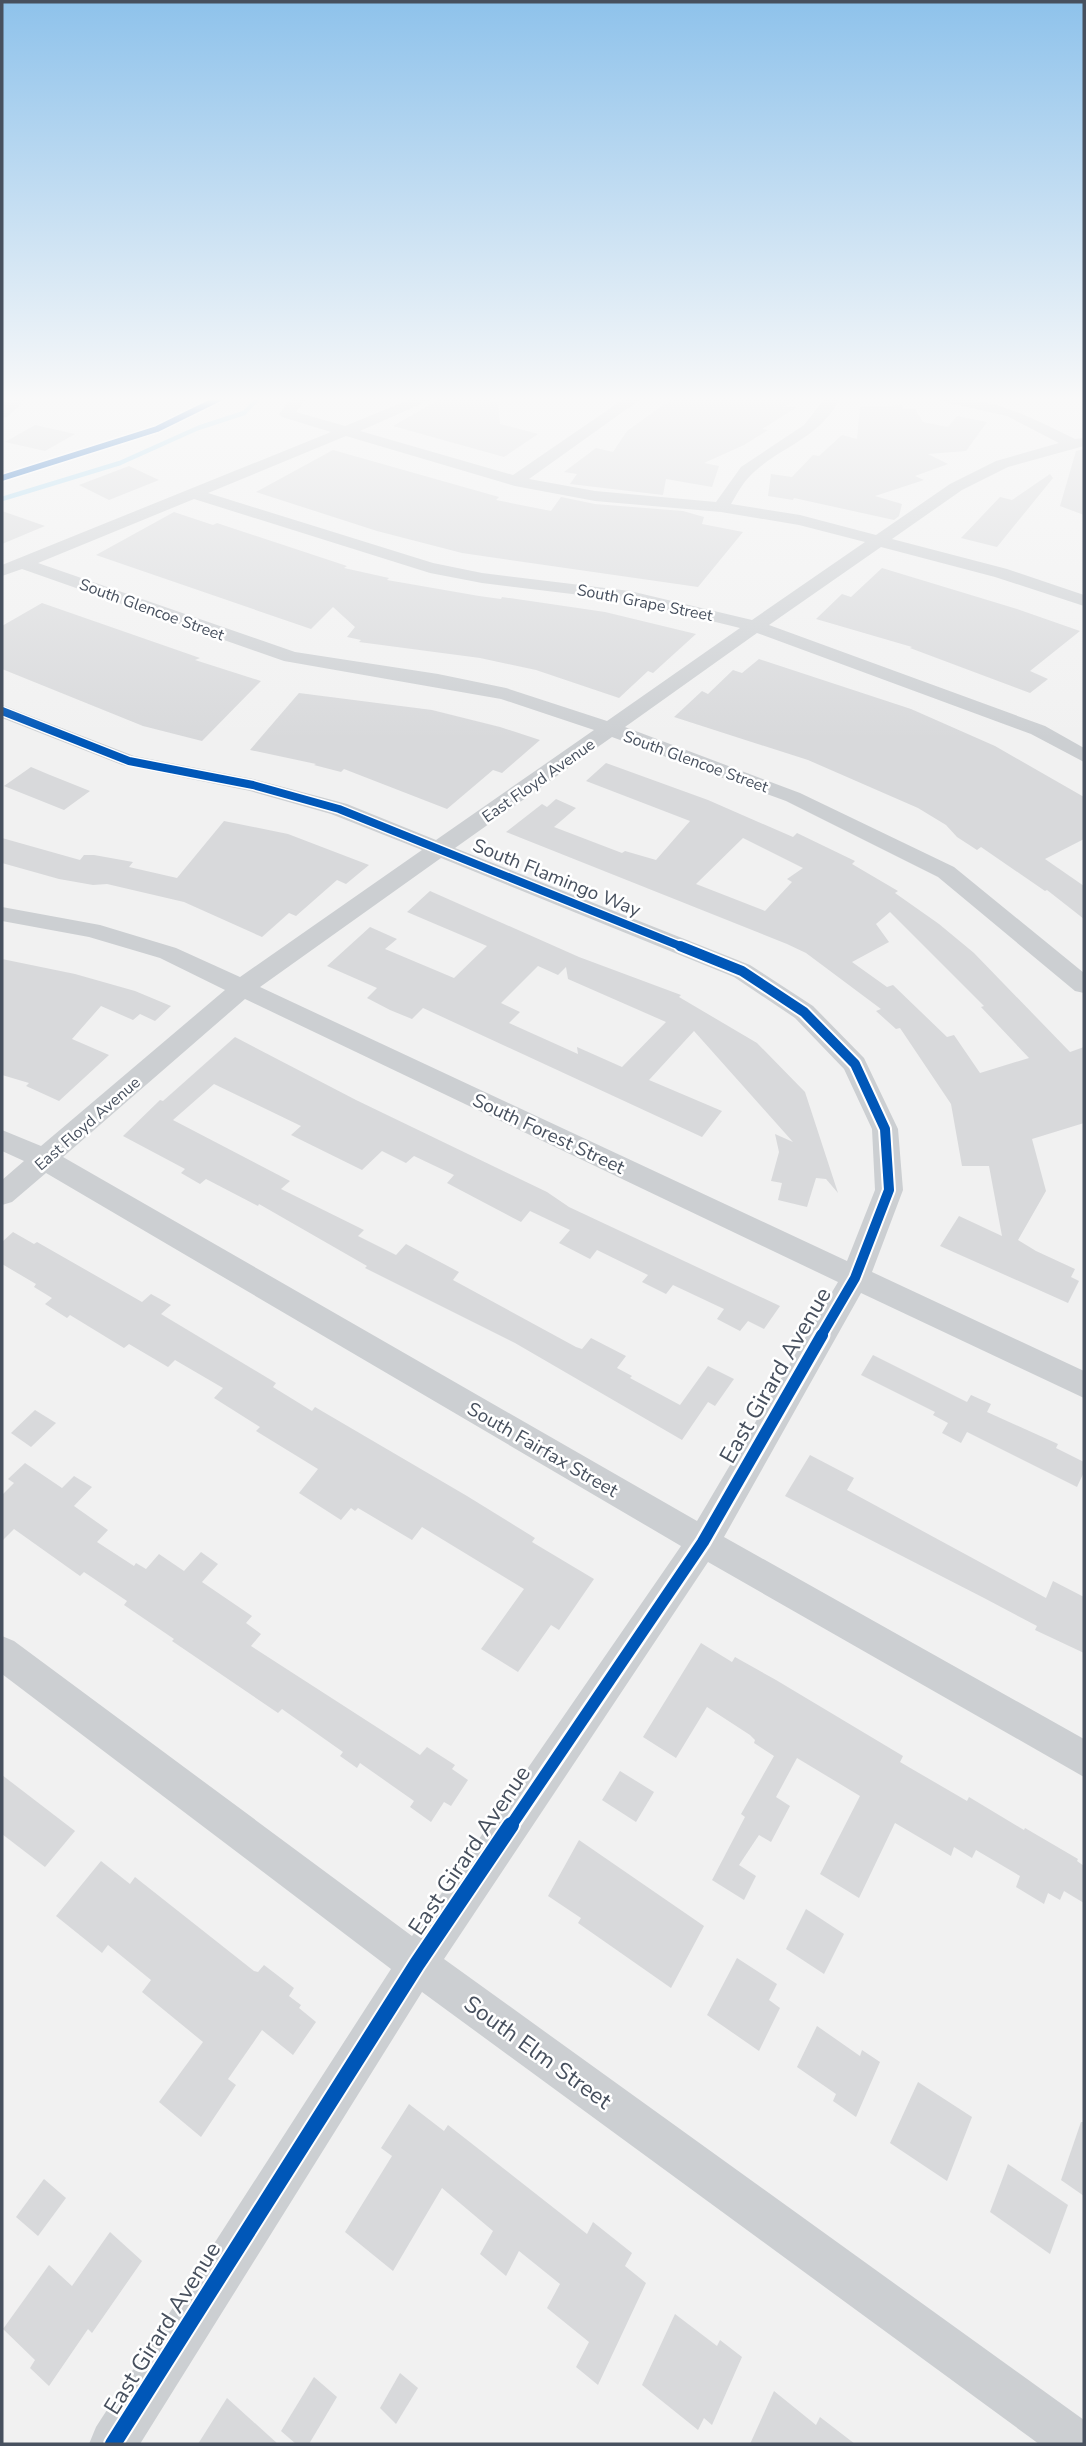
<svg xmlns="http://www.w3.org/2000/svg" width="1086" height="2446" font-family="'Nunito Sans',sans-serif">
	<rect width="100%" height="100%" fill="#f1f1f1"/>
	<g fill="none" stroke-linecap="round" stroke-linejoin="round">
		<!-- stream -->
		<path stroke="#a8d8f0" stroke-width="4.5" d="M2 499 120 463 198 428 244 413 260 396"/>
	</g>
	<!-- building -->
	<g fill="#d8d9db" fill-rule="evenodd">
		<path d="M445 396H492L493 402H498L500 424 538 434 504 457 393 426Z"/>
		<path d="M676 396H801L783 407H797L762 429 768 430 744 445 704 463 719 466 712 487 666 479 663 495 570 484 577 474 564 472 596 448 613 452 627 431Z"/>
		<path d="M902 405 903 409H915L923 422 948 427 957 416 987 422 966 451 928 454 948 464 915 476 924 480 875 496 902 504 899 516 894 520 794 498 793 500 768 496 771 474 792 477 813 455 819 456 842 435 857 439 860 407Z"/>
		<path d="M35 425 75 434 45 451 5 442Z"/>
		<path d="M1084 449V515L1060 506 1076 451Z"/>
		<path d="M333 450 499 497 496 500 551 511 561 497 595 504 683 511 704 517 702 524 743 532 698 587 462 553 377 531 256 492Z"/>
		<path d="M129 466 159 480 109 500 79 485Z"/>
		<path d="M1050 474 1053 478 997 547 961 538 1000 497 1012 500Z"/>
		<path d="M2 511 45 526 2 544Z"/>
		<path d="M174 512 213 525 217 523 347 566 344 568 389 578 387 580 479 596 501 599 502 597 605 612 696 634 653 673 648 671 619 698 536 670 480 658 359 642 361 640 347 637 355 627 333 607 311 629 96 555Z"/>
		<path d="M882 568 1017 609 1080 631 1030 671 1048 679 1030 693 910 648 912 647 816 619 842 594 851 597Z"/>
		<path d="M42 603 200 658 195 660 261 681 202 741 143 726 2 669V626Z"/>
		<path d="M759 659 911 709 995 746 1084 797V839L1045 859 1084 886V919L1047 890 1045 891 981 847 977 850 957 837 946 825 918 808 808 760 674 717 702 691 708 694 733 670 742 673Z"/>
		<path d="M299 693 432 710 500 727 540 740 502 773 493 770 447 809 344 769 341 772 314 765 316 764 250 750Z"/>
		<path d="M606 763 708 800 793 837 797 833 855 861 852 864 898 891 895 893 939 924 974 953 1070 1052 1084 1047V1123L1032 1139 1046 1191 1018 1240 1036 1251 1075 1269 1071 1277 1079 1281 1068 1303 940 1246 959 1216 1002 1236 989 1166H962L951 1104 900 1028 896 1029 876 1011 881 1009 806 953 787 944 506 832 542 804 547 807 556 799 576 808 554 827 622 853 625 851 656 860 690 821 586 781ZM743 838 803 868 787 879 792 882 765 911 696 884ZM890 912 984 1006 981 1007 1029 1058 980 1073 954 1035 947 1037 893 985 887 987 852 962 889 942 876 924Z"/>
		<path d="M31 767 50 775 90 791 64 810 4 786Z"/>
		<path d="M224 821 288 834 369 865 346 884 337 880 296 916 289 913 262 937 184 902 107 884 93 885 59 879 2 863V838L80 860 84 855H94L133 862 129 867 177 878Z"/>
		<path d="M430 891 579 957 681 995 679 997 757 1043 805 1092 838 1193 826 1179 816 1178 807 1207 778 1200 782 1183 771 1181 779 1152 775 1134 793 1142 694 1031 649 1080 722 1111 702 1137 423 1008 412 1019 390 1010 367 998 377 988 327 966 370 927 397 939 385 949 454 978 487 946 407 912ZM538 966 558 975 566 967 568 979 666 1022 622 1067 577 1047 578 1054 509 1023 520 1012 501 1003Z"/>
		<path d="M2 959 75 974 135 991 171 1006 155 1021 140 1014 133 1020 101 1006 72 1039 109 1055 59 1101 26 1086 29 1083 2 1075Z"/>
		<path d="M235 1037 356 1100 547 1192 569 1207 780 1306 764 1329 748 1321 740 1331 717 1319 724 1309 673 1285 666 1294 642 1282 648 1275 597 1250 590 1259 559 1243 570 1230 530 1211 521 1222 447 1183 454 1175 414 1156 406 1163 382 1151 362 1170 291 1135 301 1126 214 1084 173 1120 290 1181 281 1189 364 1230 358 1236 396 1255 406 1244 459 1272 453 1280 576 1347 582 1349 591 1338 626 1356 617 1368 632 1376 630 1378 680 1405 708 1366 734 1379 715 1406 708 1402 682 1440 515 1343 365 1268 367 1266 259 1204 258 1206 206 1179 200 1184 181 1173 185 1169 123 1136 160 1100 163 1101Z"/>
		<path d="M13 1232 34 1244 37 1242 142 1302 151 1294 171 1305 161 1314 276 1383 273 1387 312 1411 315 1407 467 1496 535 1538 532 1542 594 1579 559 1630 551 1625 518 1672 481 1649 524 1589 422 1527 412 1540 358 1508 355 1511 351 1508 341 1520 299 1493 318 1469 256 1431 260 1427 214 1398 223 1388 175 1360 168 1367 129 1344 124 1348 70 1315 67 1318 45 1304 52 1298 34 1287 36 1284 2 1264V1242Z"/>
		<path d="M873 1355 967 1402 971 1395 991 1404 987 1412 1058 1444 1056 1448 1084 1462V1472L1077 1487 967 1432 961 1443 942 1433 948 1423 933 1415 935 1412 861 1375Z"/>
		<path d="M35 1410 56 1423 31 1447 11 1433Z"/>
		<path d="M810 1455 854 1478 847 1490 1046 1598 1053 1581 1084 1597V1653L1035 1630 1037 1626 984 1598 785 1496Z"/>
		<path d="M25 1463 62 1488 74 1476 92 1487 74 1506 108 1530 97 1542 134 1566 136 1563 146 1569 159 1554 184 1571 201 1552 218 1564 202 1582 252 1616 246 1623 261 1634 251 1646 420 1755 427 1747 455 1765 452 1769 468 1780 451 1806 444 1802 431 1822 410 1807 414 1801 360 1763 357 1768 340 1756 343 1752 282 1709 278 1713 172 1641 174 1639 124 1605 127 1601 84 1572 80 1576 14 1529 2 1541V1495L14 1483 8 1479Z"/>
		<path d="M701 1643 732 1662 735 1657 776 1680 903 1756 900 1762 967 1801 969 1797 1024 1830 1025 1828 1078 1859 1077 1861 1084 1866V1903L1064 1891 1060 1900 1048 1893 1044 1904 1016 1887 1020 1876 976 1850 972 1858 954 1847 951 1856 895 1823 859 1898 820 1874 860 1796 797 1758 776 1797 790 1806 771 1842 759 1835 739 1865 756 1876 744 1900 712 1880 745 1817 741 1814 774 1756 754 1743 755 1740 750 1735 707 1707 676 1758 643 1737Z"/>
		<path d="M620 1771 654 1792 636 1822 602 1800Z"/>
		<path d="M2 1775 75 1831 45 1867 2 1834Z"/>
		<path d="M579 1840 704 1926 671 1988 578 1923 581 1918 548 1896Z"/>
		<path d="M101 1861 130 1884 135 1877 254 1971 258 1972 264 1965 294 1988 289 1996 301 2005 299 2008 316 2022 293 2055 262 2030 228 2079 236 2085 201 2137 159 2102 203 2042 142 1992 151 1980 108 1945 102 1953 56 1916Z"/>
		<path d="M806 1909 844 1934 824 1974 786 1949Z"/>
		<path d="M737 1958 777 1984 769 2000 780 2008 759 2051 707 2015Z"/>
		<path d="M817 2026 860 2056 862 2050 880 2062 856 2117 833 2101 836 2094 797 2067Z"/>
		<path d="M918 2082 972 2117 947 2181 890 2143Z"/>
		<path d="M409 2104 444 2131 448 2125 587 2234 593 2222 632 2253 625 2266 646 2283 598 2385 576 2367 589 2342 547 2308 560 2284 519 2251 506 2276 480 2254 493 2231 442 2188 393 2271 345 2232 392 2156 381 2148Z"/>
		<path d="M1081 2122H1084V2196L1061 2180Z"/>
		<path d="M1008 2164 1068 2205 1050 2254 990 2212Z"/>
		<path d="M44 2179 66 2198 38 2236 16 2217Z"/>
		<path d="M110 2232 142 2261 92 2333 88 2329 49 2386 30 2368 35 2360 3 2329 49 2265 72 2286Z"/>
		<path d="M675 2314 717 2346 720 2340 742 2357 712 2425 704 2418 698 2430 642 2385Z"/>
		<path d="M400 2373 418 2388 396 2424 380 2408Z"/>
		<path d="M314 2377 337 2397 309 2444H296L281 2431Z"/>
		<path d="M774 2391 816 2425 820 2417 855 2444H750Z"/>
		<path d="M227 2398 278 2444H198Z"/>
	</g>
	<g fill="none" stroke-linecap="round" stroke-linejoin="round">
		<!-- minor -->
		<g fill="#cccfd2" fill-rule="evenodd">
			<path d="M13 396H29L7 417 2 418V406Z"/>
			<path d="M293 396H308L296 412 345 426 418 396H439L360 431 513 475 628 396H645L529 479 595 491 716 502 741 467 804 425 827 396H842C817 442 782 444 750 476 742 484 737 494 731 504L800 515 876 535 950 484 996 461 1059 443 1007 416 932 399 930 396C989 396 1023 413 1075 439L1084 438V446L1008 467 962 490 892 539 1007 569 1084 595V606L995 577 881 547 769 625 1045 726 1084 748V762L1031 734 757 633 625 727 800 793 954 867 1084 973V993L1075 991 938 877 786 801 612 737 455 848 750 965 813 1006 864 1058 898 1129 903 1190 872 1272 1084 1371V1398L861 1293 724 1537 1084 1739V1777L708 1562 444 1959 1084 2420V2444H1039L422 1992 140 2444H89L96 2427 391 1969 2 1674V1636L14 1641 412 1936 681 1546 46 1173 12 1202 2 1205V1180L24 1161 2 1151V1130L41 1146 225 990 160 958 89 937 2 921V907L100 925 176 948 240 977 422 850 331 814 250 791 122 765 2 718V705L134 756 253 779 347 804 436 840 594 730 501 699 284 661 22 569 2 576V565L331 432 282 417 279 414ZM346 436 515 486 595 501 721 512 799 525 865 542 752 620 630 591 482 573 433 563 208 493ZM194 499 430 573 482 583 630 601 740 628 607 721 506 688 438 674 295 652 38 563ZM441 858 734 977 795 1018 844 1069 872 1129 875 1190 847 1261 260 987ZM245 999 838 1282 697 1521 63 1157Z"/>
		</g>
		<!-- cycleway-far4 casing -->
		<g stroke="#fff" stroke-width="9">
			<path id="cycleway-far4" d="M2 478 157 429 224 396"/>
		</g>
		<!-- cycleway-far3 casing -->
		<g stroke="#fff" stroke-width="11">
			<path id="cycleway-far3" d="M2 711 129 761 253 785 339 809 685 948"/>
		</g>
		<!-- cycleway-far2 casing -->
		<g stroke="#fff" stroke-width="14">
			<path id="cycleway-far2" d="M680 946 742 971 804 1012 855 1064 885 1129 889 1190 855 1278 821 1336"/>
		</g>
		<!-- cycleway-far1 casing -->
		<g stroke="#fff" stroke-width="17">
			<path id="cycleway-far1" d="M510 1827 703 1542 822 1335"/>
		</g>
		<!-- cycleway casing -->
		<g stroke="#fff" stroke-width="20">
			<path id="cycleway" d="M113 2444 417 1964 511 1825"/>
		</g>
		<!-- cycleway-far4 -->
		<use href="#cycleway-far4" stroke="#0057b8" stroke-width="6"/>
		<!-- cycleway-far3 -->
		<use href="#cycleway-far3" stroke="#0057b8" stroke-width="8"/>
		<!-- cycleway-far2 -->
		<use href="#cycleway-far2" stroke="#0057b8" stroke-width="10"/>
		<!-- cycleway-far1 -->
		<use href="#cycleway-far1" stroke="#0057b8" stroke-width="12"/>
		<!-- cycleway -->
		<use href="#cycleway" stroke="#0057b8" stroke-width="16"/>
	</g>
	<!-- sky -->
	<linearGradient id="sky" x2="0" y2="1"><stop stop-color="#8ec2eb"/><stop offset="0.54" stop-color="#f9f9f9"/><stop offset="1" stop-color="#f9f9f9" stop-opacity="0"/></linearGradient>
	<rect width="1086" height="739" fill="url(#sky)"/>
	<g text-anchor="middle" stroke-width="5" stroke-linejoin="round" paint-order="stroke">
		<!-- far-street labels -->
		<g font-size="16" fill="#47505e" stroke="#fff">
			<text transform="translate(645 602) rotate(11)" y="6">South Grape Street</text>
			<text transform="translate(152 609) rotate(20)" y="6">South Glencoe Street</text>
			<text transform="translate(696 761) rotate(20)" y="6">South Glencoe Street</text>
			<text transform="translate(538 780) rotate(-35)" y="6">East Floyd Avenue</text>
			<text transform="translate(87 1123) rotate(-41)" y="6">East Floyd Avenue</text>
		</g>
		<!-- street labels -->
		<g font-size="19" fill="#47505e" stroke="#fff">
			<text transform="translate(557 877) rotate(22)" y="7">South Flamingo Way</text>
			<text transform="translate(549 1133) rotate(25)" y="7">South Forest Street</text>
			<text transform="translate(543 1449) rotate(30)" y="7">South Fairfax Street</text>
		</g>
		<!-- near-street labels -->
		<g font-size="23" fill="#47505e" stroke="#fff">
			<text transform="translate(775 1375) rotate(-60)" y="8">East Girard Avenue</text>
			<text transform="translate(469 1850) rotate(-56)" y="8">East Girard Avenue</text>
			<text transform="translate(538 2052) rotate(36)" y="8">South Elm Street</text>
			<text transform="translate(162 2328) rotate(-58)" y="8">East Girard Avenue</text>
		</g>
	</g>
	<!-- border -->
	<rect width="1086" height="2446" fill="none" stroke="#47505e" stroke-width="7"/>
</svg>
